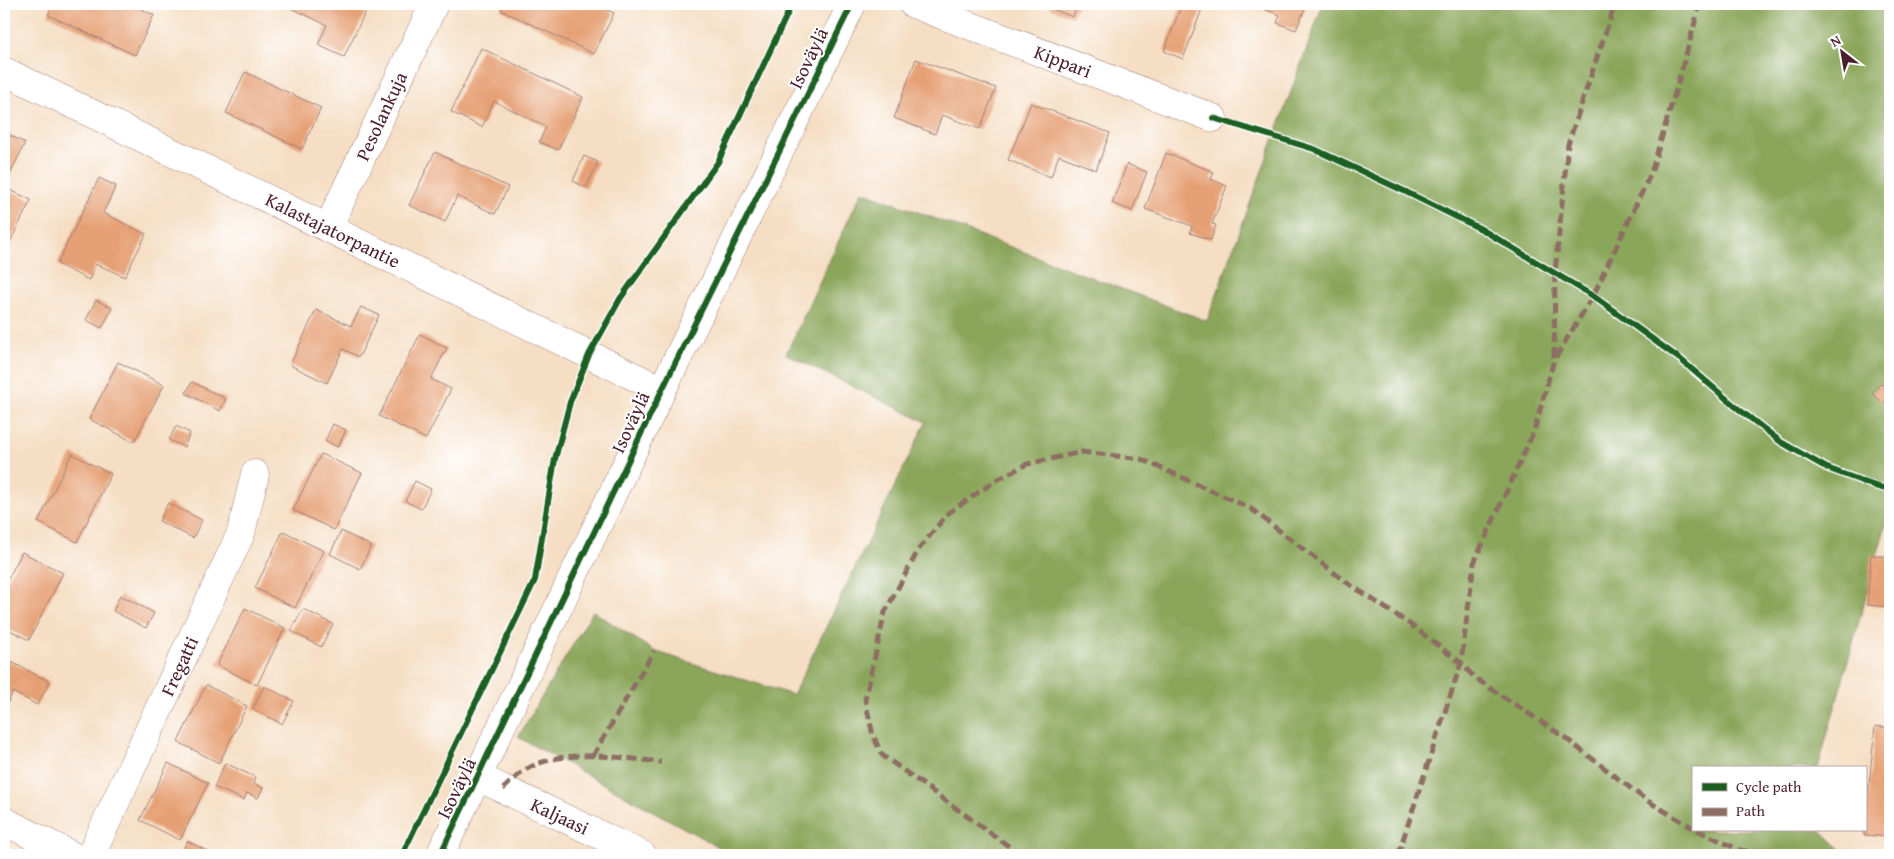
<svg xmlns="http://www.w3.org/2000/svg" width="1894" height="859" font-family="'Gentium Book Plus',serif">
	<rect width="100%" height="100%" fill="#fff"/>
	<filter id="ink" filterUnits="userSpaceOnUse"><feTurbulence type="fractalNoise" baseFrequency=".02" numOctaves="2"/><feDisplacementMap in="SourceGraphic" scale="10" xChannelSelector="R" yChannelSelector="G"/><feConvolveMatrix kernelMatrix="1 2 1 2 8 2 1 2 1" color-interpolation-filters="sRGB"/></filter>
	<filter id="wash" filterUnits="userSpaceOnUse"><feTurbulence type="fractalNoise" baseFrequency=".0096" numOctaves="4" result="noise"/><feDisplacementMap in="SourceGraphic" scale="20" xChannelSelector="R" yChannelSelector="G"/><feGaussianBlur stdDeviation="1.12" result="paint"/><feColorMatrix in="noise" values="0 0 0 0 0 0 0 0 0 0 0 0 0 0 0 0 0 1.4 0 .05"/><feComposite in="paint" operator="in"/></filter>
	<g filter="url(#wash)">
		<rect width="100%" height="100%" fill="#f5dec3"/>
		<!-- forest -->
		<path fill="#8aa65a" stroke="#6a6242" d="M1323 4H1890V510L1818 768H1693V830H1820L1847 855H733L518 737 593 611 654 651 793 695 926 422 786 354 862 191 1207 321Z"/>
		<g id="blocks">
			<!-- building -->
			<g fill="#e6a074">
				<path d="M53 4H130L154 15 135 55 48 15Z"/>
				<path d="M282 4H369L344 57 318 45 327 25Z"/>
				<path d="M504 4H593L614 13 594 54 501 10Z"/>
				<path d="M1051 4H1078L1073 17 1050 8Z"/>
				<path d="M1182 4H1190L1202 9 1183 59 1164 51Z"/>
				<path d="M1266 4H1307L1296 30 1277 23 1280 15 1264 9Z"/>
				<path d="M481 48 583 97 558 150 539 142 546 127 494 101 482 127 451 112Z"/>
				<path d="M916 59 996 88 980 129 942 115 935 134 894 118Z"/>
				<path d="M245 72 321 108 302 149 226 113Z"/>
				<path d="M1031 103 1110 133 1096 170 1059 155 1051 177 1008 160Z"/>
				<path d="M4 132 25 143 4 187 31 200 8 246 4 243Z"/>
				<path d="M435 152 508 187 495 214 457 196 445 222 409 205Z"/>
				<path d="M1166 153 1214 172 1211 179 1227 186 1212 224 1216 225 1211 240 1190 233 1192 226 1145 209Z"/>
				<path d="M584 156 598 162 586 188 573 181Z"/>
				<path d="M1127 164 1147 172 1132 211 1112 203Z"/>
				<path d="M99 178 116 186 103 213 146 234 125 277 96 264 89 280 57 264Z"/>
				<path d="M96 300 112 308 102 328 86 320Z"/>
				<path d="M361 307 379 315 359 357 343 349 327 383 290 365 316 310 351 326Z"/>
				<path d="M420 334 447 348 431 379 451 389 426 439 379 416Z"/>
				<path d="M118 362 164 385 134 442 89 419Z"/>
				<path d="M192 382 226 399 220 411 186 393Z"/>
				<path d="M1881 383 1890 391V395L1883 403 1872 393Z"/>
				<path d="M333 424 346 430 338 447 325 441Z"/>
				<path d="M176 426 190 433 184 447 169 440Z"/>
				<path d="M72 454 111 474 77 542 38 522Z"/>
				<path d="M321 454 362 473 334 530 293 510Z"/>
				<path d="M415 481 431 489 421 509 405 501Z"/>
				<path d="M168 503 202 520 193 538 159 521Z"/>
				<path d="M283 531 324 551 295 608 255 588Z"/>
				<path d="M341 531 371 546 360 569 330 554Z"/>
				<path d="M22 552 63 573 29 640 4 627V587Z"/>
				<path d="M1871 555 1890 557V607L1867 605Z"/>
				<path d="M120 595 154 613 146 628 113 611Z"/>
				<path d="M245 608 285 628 257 685 217 665Z"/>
				<path d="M303 609 333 624 321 647 291 631Z"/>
				<path d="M4 658 50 682 37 705 13 692 4 710Z"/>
				<path d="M206 685 247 706 219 763 178 742Z"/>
				<path d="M264 686 294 701 282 724 253 709Z"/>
				<path d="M1875 726 1890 728V837L1864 835Z"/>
				<path d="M168 763 208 783 180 840 140 820Z"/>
				<path d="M225 763 255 777 253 783 263 788 258 798 247 793 244 800 214 787Z"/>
				<path d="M187 841 215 855H180Z"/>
				<path d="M4 848 19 855H4Z"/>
			</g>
		</g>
	</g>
	<g filter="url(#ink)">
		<use href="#blocks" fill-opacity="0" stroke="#a07e77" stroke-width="1"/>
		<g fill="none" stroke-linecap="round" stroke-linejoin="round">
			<!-- street casing -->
			<g stroke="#a07e77" stroke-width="29">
				<g id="street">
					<path d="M913 4 1213 118"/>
					<path d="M4 71 662 390"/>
					<path d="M328 228 434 4"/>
					<path d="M478 777 642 855"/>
					<path d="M4 821 71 855"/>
					<path d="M91 855 241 533 255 474"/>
				</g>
			</g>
			<!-- secondary casing -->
			<g stroke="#a07e77" stroke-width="29">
				<path id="secondary" d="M440 855 662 390 852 4"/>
			</g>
			<!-- street -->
			<use href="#street" stroke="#fff" stroke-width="28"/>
			<!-- secondary -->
			<use href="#secondary" stroke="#fff" stroke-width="28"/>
			<!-- quiet -->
			<g stroke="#8d6e63" stroke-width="5" stroke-dasharray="10 5" stroke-linecap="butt">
				<path d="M1554 358 1555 273 1568 144 1615 4"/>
				<path d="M593 756 654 651"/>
				<path d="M503 789C510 783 518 774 527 769 564 747 621 758 661 762"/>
				<path d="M1697 830 1740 850 1777 855"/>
				<path d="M1021 855 882 755 873 735 865 700 885 612 919 549 948 513 995 481 1027 464 1082 452 1141 459 1250 508 1346 582 1411 625 1461 663 1475 678 1564 737 1646 800 1693 828"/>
				<path d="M1398 855 1461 663 1474 563 1534 431 1554 360 1593 296 1651 173 1678 83 1700 4"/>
			</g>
			<!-- cycleway casing -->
			<g stroke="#fff" stroke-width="9">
				<g id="cycleway">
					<path d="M1213 118 1314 149 1404 191 1481 229 1593 296 1680 359 1736 407 1781 442 1827 468 1875 486 1890 490"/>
					<path d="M402 855 535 580 555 459 570 402 589 355 620 299 718 162 792 4"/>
					<path d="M440 855 662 390 852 4"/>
				</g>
			</g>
			<!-- cycleway -->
			<use href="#cycleway" stroke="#1b5e20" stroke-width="6"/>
		</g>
	</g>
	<g text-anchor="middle" stroke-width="4" stroke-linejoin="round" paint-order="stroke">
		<!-- street labels -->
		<g font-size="19" fill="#4a1f2b" stroke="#fff">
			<text transform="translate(808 58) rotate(-64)" y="7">Isoväylä</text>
			<text transform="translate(1063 61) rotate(21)" y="7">Kippari</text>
			<text transform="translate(381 116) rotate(-65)" y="7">Pesolankuja</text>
			<text transform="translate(333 230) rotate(26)" y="7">Kalastajatorpantie</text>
			<text transform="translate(630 422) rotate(-65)" y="7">Isoväylä</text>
			<text transform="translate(179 666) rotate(-65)" y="7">Fregatti</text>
			<text transform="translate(456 788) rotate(-64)" y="7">Isoväylä</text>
			<text transform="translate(560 816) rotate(25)" y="7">Kaljaasi</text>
		</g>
	</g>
	<!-- margin -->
	<rect width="1894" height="859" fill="none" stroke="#fff" stroke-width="20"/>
	<!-- legend -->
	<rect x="1692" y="766" width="175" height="65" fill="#ffffff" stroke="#b7a5aa"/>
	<rect x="1702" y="783" width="25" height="8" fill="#1b5e20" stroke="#b7a5aa"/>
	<text x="1736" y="792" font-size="15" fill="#4a1f2b">Cycle path</text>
	<rect x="1702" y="808" width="25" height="8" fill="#8d6e63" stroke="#b7a5aa"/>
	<text x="1736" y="816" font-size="15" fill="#4a1f2b">Path</text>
	<!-- north arrow -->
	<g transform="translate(1842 52) rotate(329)" stroke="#ffffff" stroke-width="4" paint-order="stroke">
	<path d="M0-4L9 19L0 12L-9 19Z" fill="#4a1f2b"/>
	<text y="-8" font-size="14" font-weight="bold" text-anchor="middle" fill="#4a1f2b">N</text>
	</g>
</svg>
